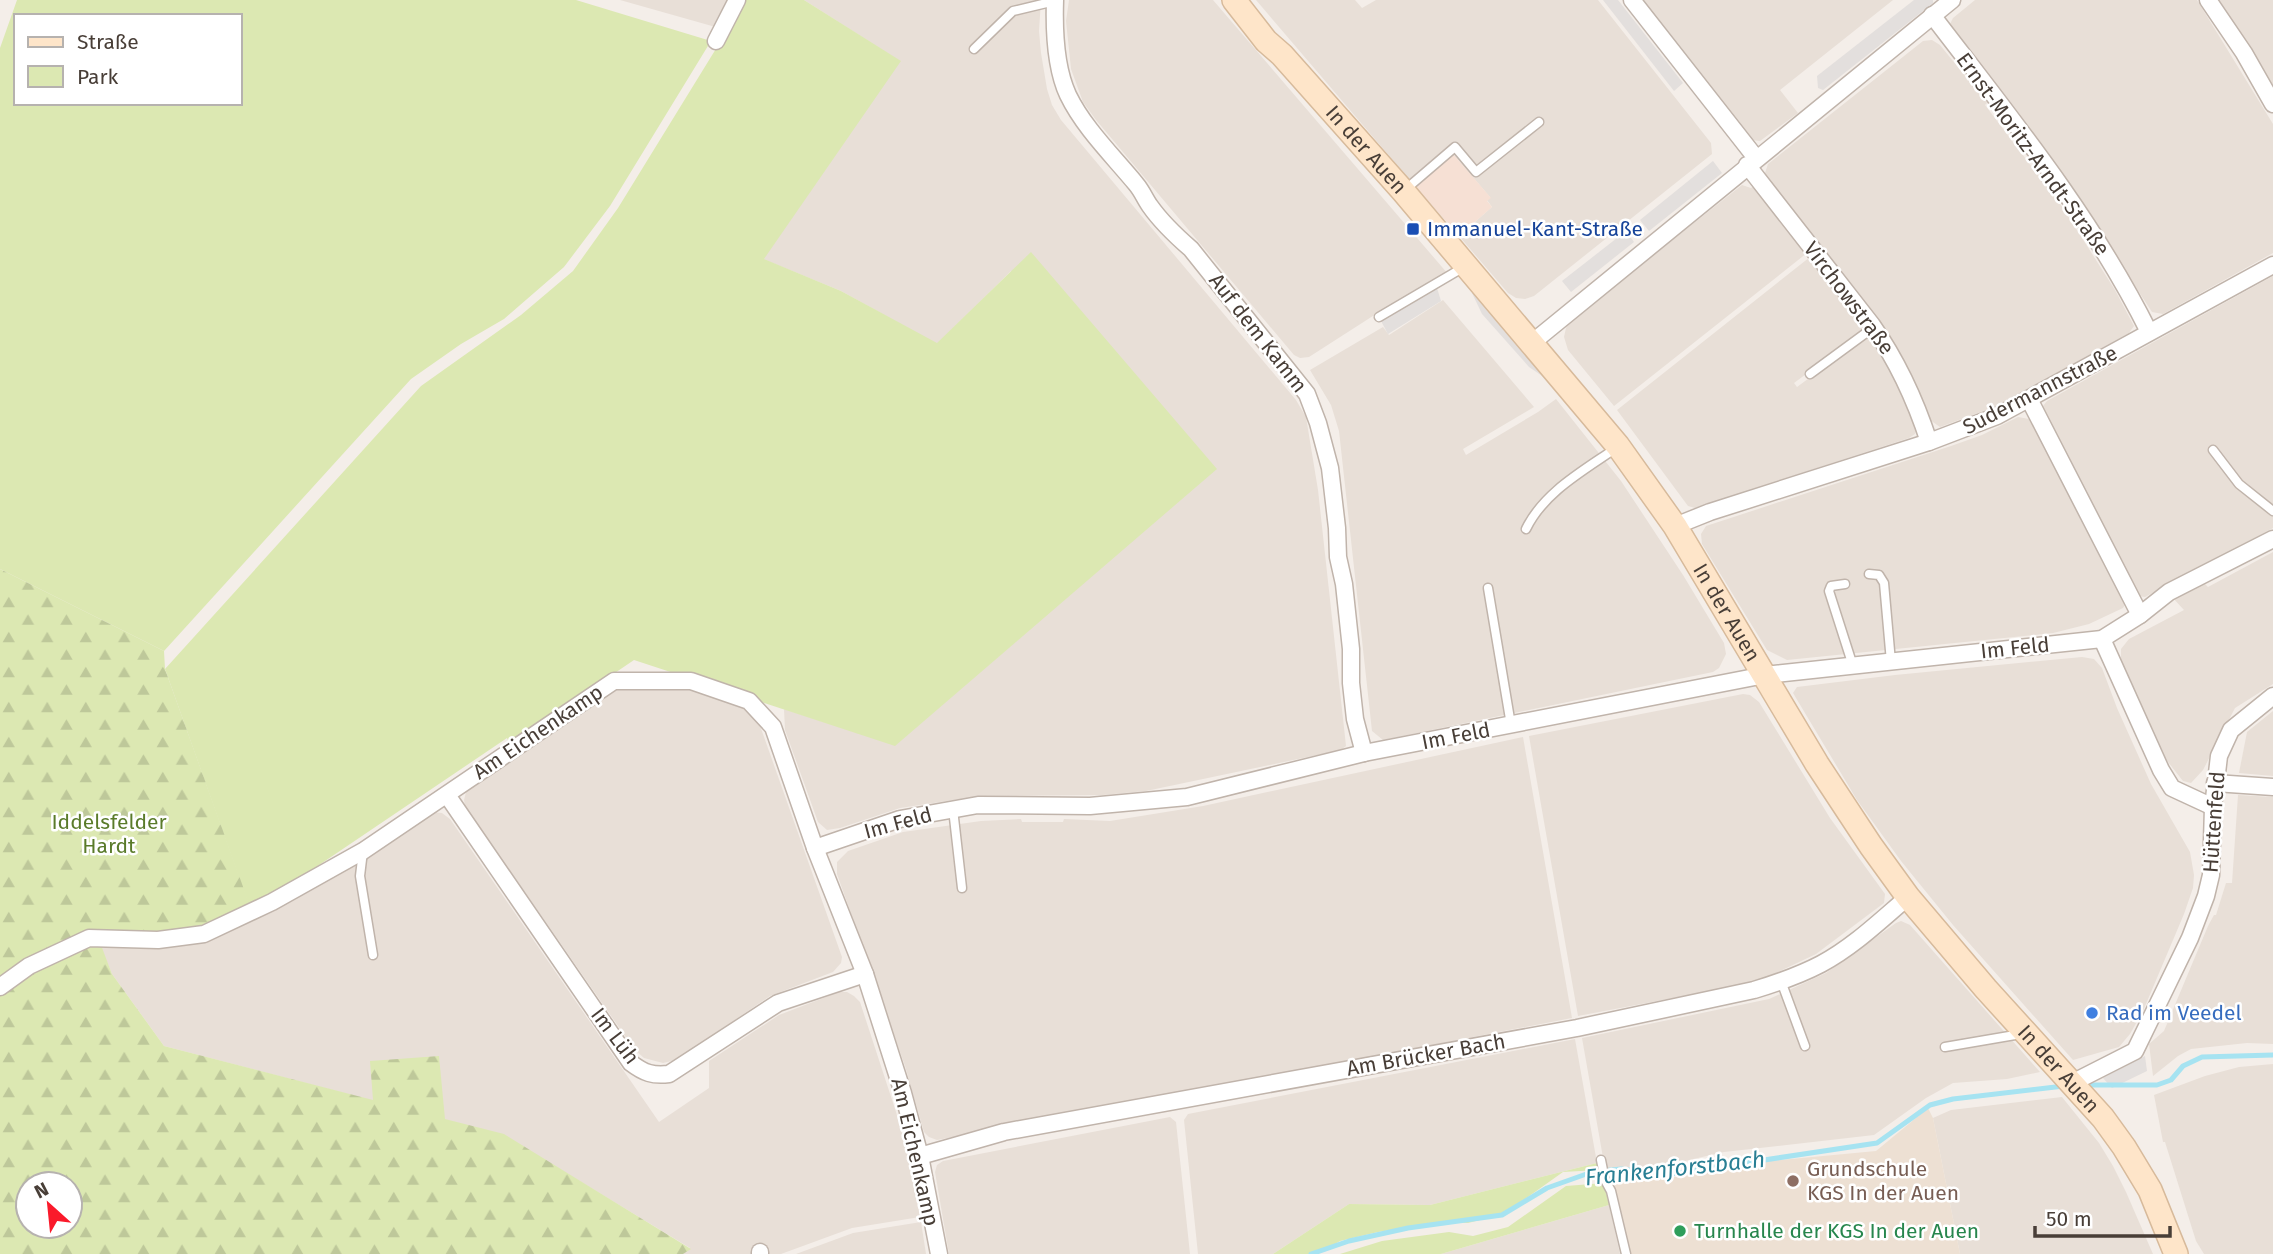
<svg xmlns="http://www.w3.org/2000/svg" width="2273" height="1254" font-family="'Fira Sans',sans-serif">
	<defs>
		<pattern id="forest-firs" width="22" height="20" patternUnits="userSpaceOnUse" patternTransform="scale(1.75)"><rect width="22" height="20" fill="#dce8b2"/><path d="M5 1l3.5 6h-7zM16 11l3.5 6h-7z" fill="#bec89a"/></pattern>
	</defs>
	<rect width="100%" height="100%" fill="#f4eee9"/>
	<!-- residential -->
	<g fill="#e8dfd7">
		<path d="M620 0H734L719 28Z"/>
		<path d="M804 0H1041L1039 31 1041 53 1047 89 1052 105 1061 120 1296 400 1306 417 1318 490 1346 746 1341 750 1146 791 1103 795 980 796 900 808 840 828 827 830 818 822 785 730 784 709 895 745 1029 630 1011 271 937 344 841 291 763 259 900 61Z"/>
		<path d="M1069 0H1213L1448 274 1376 314 1309 357 1300 358 1294 355 1096 120 1083 102 1071 69 1066 21Z"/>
		<path d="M1256 0H1355L1362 8 1376 0H1598L1711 143 1712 154 1534 296 1525 299 1516 298 1508 293 1459 236 1492 207 1487 200 1490 197 1453 154 1415 186Z"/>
		<path d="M1639 0H1893L1780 90 1798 113 1760 141 1751 140Z"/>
		<path d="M1975 0H2197L2273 124V253L2163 314 2152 312 2060 171 1948 28 1953 18Z"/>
		<path d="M2219 0H2273V86L2248 44Z"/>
		<path d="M1932 40 1940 45 1987 103 1985 105 2063 208 2115 290 2134 326 2129 333 1994 407 1940 427 1930 420 1920 393 1894 344 1766 178 1765 173 1768 164 1923 41Z"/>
		<path d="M1742 185 1751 188 1754 186 1807 253 1614 406 1568 350 1564 337 1566 328 1571 320Z"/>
		<path d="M1810 257 1867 329 1794 383 1797 387 1870 333 1896 374 1917 428 1915 434 1909 438 1695 508 1688 506 1617 410Z"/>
		<path d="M2273 276V528L2145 597 2138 596 2041 412 2043 406 2047 401Z"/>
		<path d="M1443 300 1534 407 1463 449 1466 455 1538 412 1556 399 1621 481 1683 575 1724 643 1726 654 1719 668 1713 672 1383 740 1372 731 1339 431 1331 405 1310 370 1383 327 1389 335Z"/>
		<path d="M2018 417 2029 419 2033 423 2126 603 2123 608 2089 624 2053 633 1787 660 1767 650 1702 544 1701 534 1706 526 1951 446 1982 435Z"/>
		<path d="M2273 552V684L2235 708 2203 770 2191 783 2183 781 2161 753 2121 662V649L2129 639 2184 610 2173 598 2203 582 2208 587Z"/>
		<path d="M2082 657 2094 659 2102 668 2117 708 2151 784 2190 852 2194 875 2193 888 2184 914 2143 1011 2130 1034 2119 1047 2073 1060 1953 925 1901 861 1857 800 1793 693 1797 687 1895 675Z"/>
		<path d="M671 683 744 708 758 720 842 957 841 963 833 972 770 996 676 1060 663 1063 644 1058 634 1049 465 806 464 800 467 788 611 689Z"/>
		<path d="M1743 694 1750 695 1759 702 1830 818 1885 894 1884 903 1816 954 1765 978 1731 987 1578 1016 1529 736Z"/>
		<path d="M2273 711V776L2239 773 2247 732Z"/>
		<path d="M1523 737 1572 1018 937 1140 929 1137 924 1132 905 1066 837 874V862L848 851 903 832 981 821 1021 819 1022 822H1063L1064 819 1110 821 1203 806Z"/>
		<path d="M2238 795 2273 797V1044L2247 1043 2191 1049 2178 1056 2153 1076 2149 1044 2164 1031 2208 926 2214 915H2216L2226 883H2232Z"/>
		<path d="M432 812 442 813 450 819 659 1122 709 1088V1061L779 1015 839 992H847L854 996 860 1002 896 1112 909 1159 920 1217 852 1228 781 1254H683L690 1248 504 1135 164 1046 112 974 100 945 204 940 225 933 293 901 426 813Z"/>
		<path d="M1901 921 1910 925 2040 1072 2007 1079 1953 1083 1926 1098 1874 1135 1724 1152 1663 1166 1605 1169 1582 1038 1769 999 1826 973 1896 923Z"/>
		<path d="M1575 1039 1597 1163 1430 1205 1349 1204 1273 1254H1198L1184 1120 1188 1114Z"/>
		<path d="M2273 1064V1254H2204L2196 1241 2165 1142H2163L2154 1095 2205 1076 2239 1067Z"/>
		<path d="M2062 1097 2099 1143 2113 1166 2126 1192 2153 1254H1960L1933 1118 1951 1110Z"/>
		<path d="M1170 1117 1176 1122 1190 1254H949L935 1172 937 1165 943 1161Z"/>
		<path d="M1609 1205 1620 1254H1441Z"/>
		<path d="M921 1222 926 1254H796L853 1233Z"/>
	</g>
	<!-- commercial -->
	<path fill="#f6e0d4" d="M1453 154 1491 198 1487 201 1492 207 1459 236 1415 186Z"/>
	<!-- education -->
	<path fill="#ede0d3" d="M1928 1108 1933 1118 1960 1254H1631L1614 1183 1666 1179 1728 1165 1876 1151Z"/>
	<!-- green -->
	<g fill="#dce8b2" fill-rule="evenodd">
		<path d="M17 0H576L711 41 610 206 564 267 504 319 461 344 411 379 164 651 0 569V48ZM16 16H240V103H16Z"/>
		<path d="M746 0H804L901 61 764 259 841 291 937 343 1031 252 1217 469 895 746 634 660 510 744 507 738 251 911 165 669 421 386 521 315 573 271 618 208Z"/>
		<path d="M1597 1163 1598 1170 1563 1172 1504 1214 1468 1223 1445 1222 1378 1232 1340 1241 1318 1254H1273L1349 1204 1430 1205Z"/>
		<path d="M1604 1183 1609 1205 1441 1254H1340L1382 1241 1449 1232 1473 1236 1508 1227 1566 1186Z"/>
	</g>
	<!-- forest -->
	<path fill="url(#forest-firs)" fill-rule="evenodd" d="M0 569 164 651 165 669 251 909 182 933 101 945 112 974 164 1046 373 1100 370 1061 439 1056 445 1119 504 1134 691 1249 683 1254H0ZM28 1184H70V1226H28Z"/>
	<!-- parking -->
	<g fill="#e3dfdd">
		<path d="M1603 0H1618L1683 83 1674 91Z"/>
		<path d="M1914 0H1933V3L1823 90 1818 88 1817 76Z"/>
		<path d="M1713 161 1722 173 1649 231 1640 220Z"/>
		<path d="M1626 231 1634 242 1571 292 1562 281Z"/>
		<path d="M1437 288 1441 301 1388 334 1381 321Z"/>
		<path d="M1474 292 1551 382 1529 367 1482 314 1472 293Z"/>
		<path d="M2145 1056 2147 1071 2112 1088 2103 1078Z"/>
	</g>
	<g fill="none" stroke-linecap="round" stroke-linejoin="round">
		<!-- stream -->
		<g stroke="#a6e3f1" stroke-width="5">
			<path d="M2085 1085H2157L2171 1080 2183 1066 2202 1057 2273 1055"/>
			<path d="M1311 1254 1349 1241 1408 1228 1502 1215 1547 1188 1592 1172 1621 1169 1671 1174 1877 1143 1930 1105 1953 1099 2064 1086"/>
		</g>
		<!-- lane casing -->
		<g stroke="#c0b4ab" stroke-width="11">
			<g id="lane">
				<path d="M974 49 1013 11 1055 1"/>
				<path d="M1406 189 1455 147 1476 172 1539 122"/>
				<path d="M1379 317 1464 267"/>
				<path d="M1810 374 1874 327"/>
				<path d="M2213 450 2239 484 2273 511"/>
				<path d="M1526 529C1544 492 1583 471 1616 448"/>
				<path d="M1869 574 1879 575 1884 583 1891 662"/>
				<path d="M1845 584 1831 586 1829 591 1853 666"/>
				<path d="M1488 588 1511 725"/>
				<path d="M953 809 962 888"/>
				<path d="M363 851 360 876 373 955"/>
				<path d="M1781 981 1805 1046"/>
				<path d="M1945 1047 2021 1034"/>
				<path d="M1601 1160 1605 1180 1611 1191 1626 1254"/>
			</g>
		</g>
		<!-- street casing -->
		<g stroke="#c0b4ab" stroke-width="19">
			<g id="street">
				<path d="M1055 0C1054 30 1055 67 1068 95 1084 128 1113 156 1136 184 1142 191 1145 199 1150 206 1162 223 1176 236 1191 249L1307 394 1318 423 1330 468 1337 528 1338 557 1344 584 1351 649V683L1355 719 1364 753"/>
				<path d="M1632 0 1756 158"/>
				<path d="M2208 0 2244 53 2273 104"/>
				<path d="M1932 15C2010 117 2092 217 2149 332"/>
				<path d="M716 41 737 0"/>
				<path d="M1747 165 1872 325C1898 362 1915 399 1929 442"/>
				<path d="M1533 342 1952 0"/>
				<path d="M2029 399 2140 615"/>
				<path d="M1675 526 1710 512 1929 442 1997 416 2273 265"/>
				<path d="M2102 639 2161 770 2172 788 2213 807"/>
				<path d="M2215 783 2273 787"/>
				<path d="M447 795 631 1063C644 1073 653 1076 669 1074L778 1003 865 974"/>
				<path d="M815 848 900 819 978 805 1090 806 1187 797 1364 753 1765 675 2102 639 2140 615 2169 592 2273 539"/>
				<path d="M0 987 29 966 89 938 158 940 204 934 272 902 363 851 614 681H691L749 701 773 727 815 848 865 974 903 1093 920 1156 939 1254"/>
				<path d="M2072 1083 2135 1051 2190 938 2206 896 2211 875 2213 807 2219 756 2231 730 2273 696"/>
				<path d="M920 1156 1004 1132 1577 1028 1754 990C1777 983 1800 975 1821 964 1853 947 1881 920 1908 897"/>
				<path d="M760 1252V1254"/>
			</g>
		</g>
		<!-- secondary casing -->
		<g stroke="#d7ba9b" stroke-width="26">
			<g id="secondary">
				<path id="s1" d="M1234 0 1266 41 1282 55 1403 191 1618 446 1675 526 1817 764 1871 846 1908 897 1986 989 2103 1118 2124 1147 2150 1190 2176 1254"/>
			</g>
		</g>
		<!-- lane -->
		<use href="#lane" stroke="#fff" stroke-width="8"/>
		<!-- street -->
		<use href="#street" stroke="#fff" stroke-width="16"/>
		<!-- secondary -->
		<use href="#secondary" stroke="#fee5c9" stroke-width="23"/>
	</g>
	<!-- markers -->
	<rect fill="#1a4fb4" stroke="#fff" stroke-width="2.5" x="1406" y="222" width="14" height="14" rx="3.5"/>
	<circle fill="#3f7fe0" stroke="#fff" stroke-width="2.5" cx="2092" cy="1013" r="7"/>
	<circle fill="#8d6e63" stroke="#fff" stroke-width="2.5" cx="1793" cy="1181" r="7"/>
	<circle fill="#2e9e5b" stroke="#fff" stroke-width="2.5" cx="1680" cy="1231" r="7"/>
	<g text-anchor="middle" stroke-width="5" stroke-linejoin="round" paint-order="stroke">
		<!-- street labels -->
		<g font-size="21" fill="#483e37" stroke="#fff">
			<text dy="7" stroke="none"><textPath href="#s1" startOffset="200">In der Auen</textPath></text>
			<text transform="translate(2033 154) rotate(54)" y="7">Ernst-Moritz-Arndt-Straße</text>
			<text transform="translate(1849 298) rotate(53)" y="7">Virchowstraße</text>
			<text transform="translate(1258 333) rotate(52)" y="7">Auf dem Kamm</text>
			<text transform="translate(2040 390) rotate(-27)" y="7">Sudermannstraße</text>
			<text dy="7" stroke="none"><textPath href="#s1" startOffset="788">In der Auen</textPath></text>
			<text transform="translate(2015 648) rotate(-6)" y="7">Im Feld</text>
			<text transform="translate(538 732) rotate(-34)" y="7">Am Eichenkamp</text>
			<text transform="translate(1456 736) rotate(-11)" y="7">Im Feld</text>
			<text transform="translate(2214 822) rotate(-86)" y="7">Hüttenfeld</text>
			<text transform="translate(898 823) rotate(-15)" y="7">Im Feld</text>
			<text transform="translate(615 1036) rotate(53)" y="7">Im Lüh</text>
			<text transform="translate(1426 1055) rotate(-10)" y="7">Am Brücker Bach</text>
			<text dy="7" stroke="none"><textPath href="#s1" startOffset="1354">In der Auen</textPath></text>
			<text transform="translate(915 1152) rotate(77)" y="7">Am Eichenkamp</text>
		</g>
		<!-- transit labels -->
		<g font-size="21" fill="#164399" stroke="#fff" text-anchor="start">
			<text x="1427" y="236">Immanuel-Kant-Straße</text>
		</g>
		<!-- park labels -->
		<g font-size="21" fill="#5a7b2a" stroke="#fff">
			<text x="109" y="829">Iddelsfelder<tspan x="109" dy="24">Hardt</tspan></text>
		</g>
		<!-- shop labels -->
		<g font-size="21" fill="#366cbe" stroke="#fff" text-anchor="start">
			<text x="2106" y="1020">Rad im Veedel</text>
		</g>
		<!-- education labels -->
		<g font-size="21" fill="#785e54" stroke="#fff" text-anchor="start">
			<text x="1807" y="1176">Grundschule<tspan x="1807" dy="24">KGS In der Auen</tspan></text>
		</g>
		<!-- leisure labels -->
		<g font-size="21" fill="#27864d" stroke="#fff" text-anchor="start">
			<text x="1694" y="1238">Turnhalle der KGS In der Auen</text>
		</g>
		<!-- water labels -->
		<g font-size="23" font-style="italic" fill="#297f94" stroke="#fff">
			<text transform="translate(1675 1168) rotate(-6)" y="8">Frankenforstbach</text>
		</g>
	</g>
	<!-- legend -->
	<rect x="14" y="14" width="228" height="91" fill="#ffffff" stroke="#b6b2af" stroke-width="2"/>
	<rect x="28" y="37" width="35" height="10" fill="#fee5c9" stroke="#b6b2af" stroke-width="2"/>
	<text x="77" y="49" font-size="21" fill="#483e37">Straße</text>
	<rect x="28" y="66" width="35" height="21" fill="#dce8b2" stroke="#b6b2af" stroke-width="2"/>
	<text x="77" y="84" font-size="21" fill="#483e37">Park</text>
	<!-- north arrow -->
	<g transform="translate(49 1205) rotate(333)"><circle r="33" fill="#ffffff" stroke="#b6b2af" stroke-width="2"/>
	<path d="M0-5L12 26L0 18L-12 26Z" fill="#fa1a2b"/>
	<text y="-10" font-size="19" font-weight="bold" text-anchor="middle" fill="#483e37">N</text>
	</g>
	<!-- scale -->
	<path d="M2035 1226v10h135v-10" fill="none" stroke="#483e37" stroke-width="3.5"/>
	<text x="2046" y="1226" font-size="21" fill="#483e37" stroke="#ffffff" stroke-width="5" paint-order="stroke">50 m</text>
</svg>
